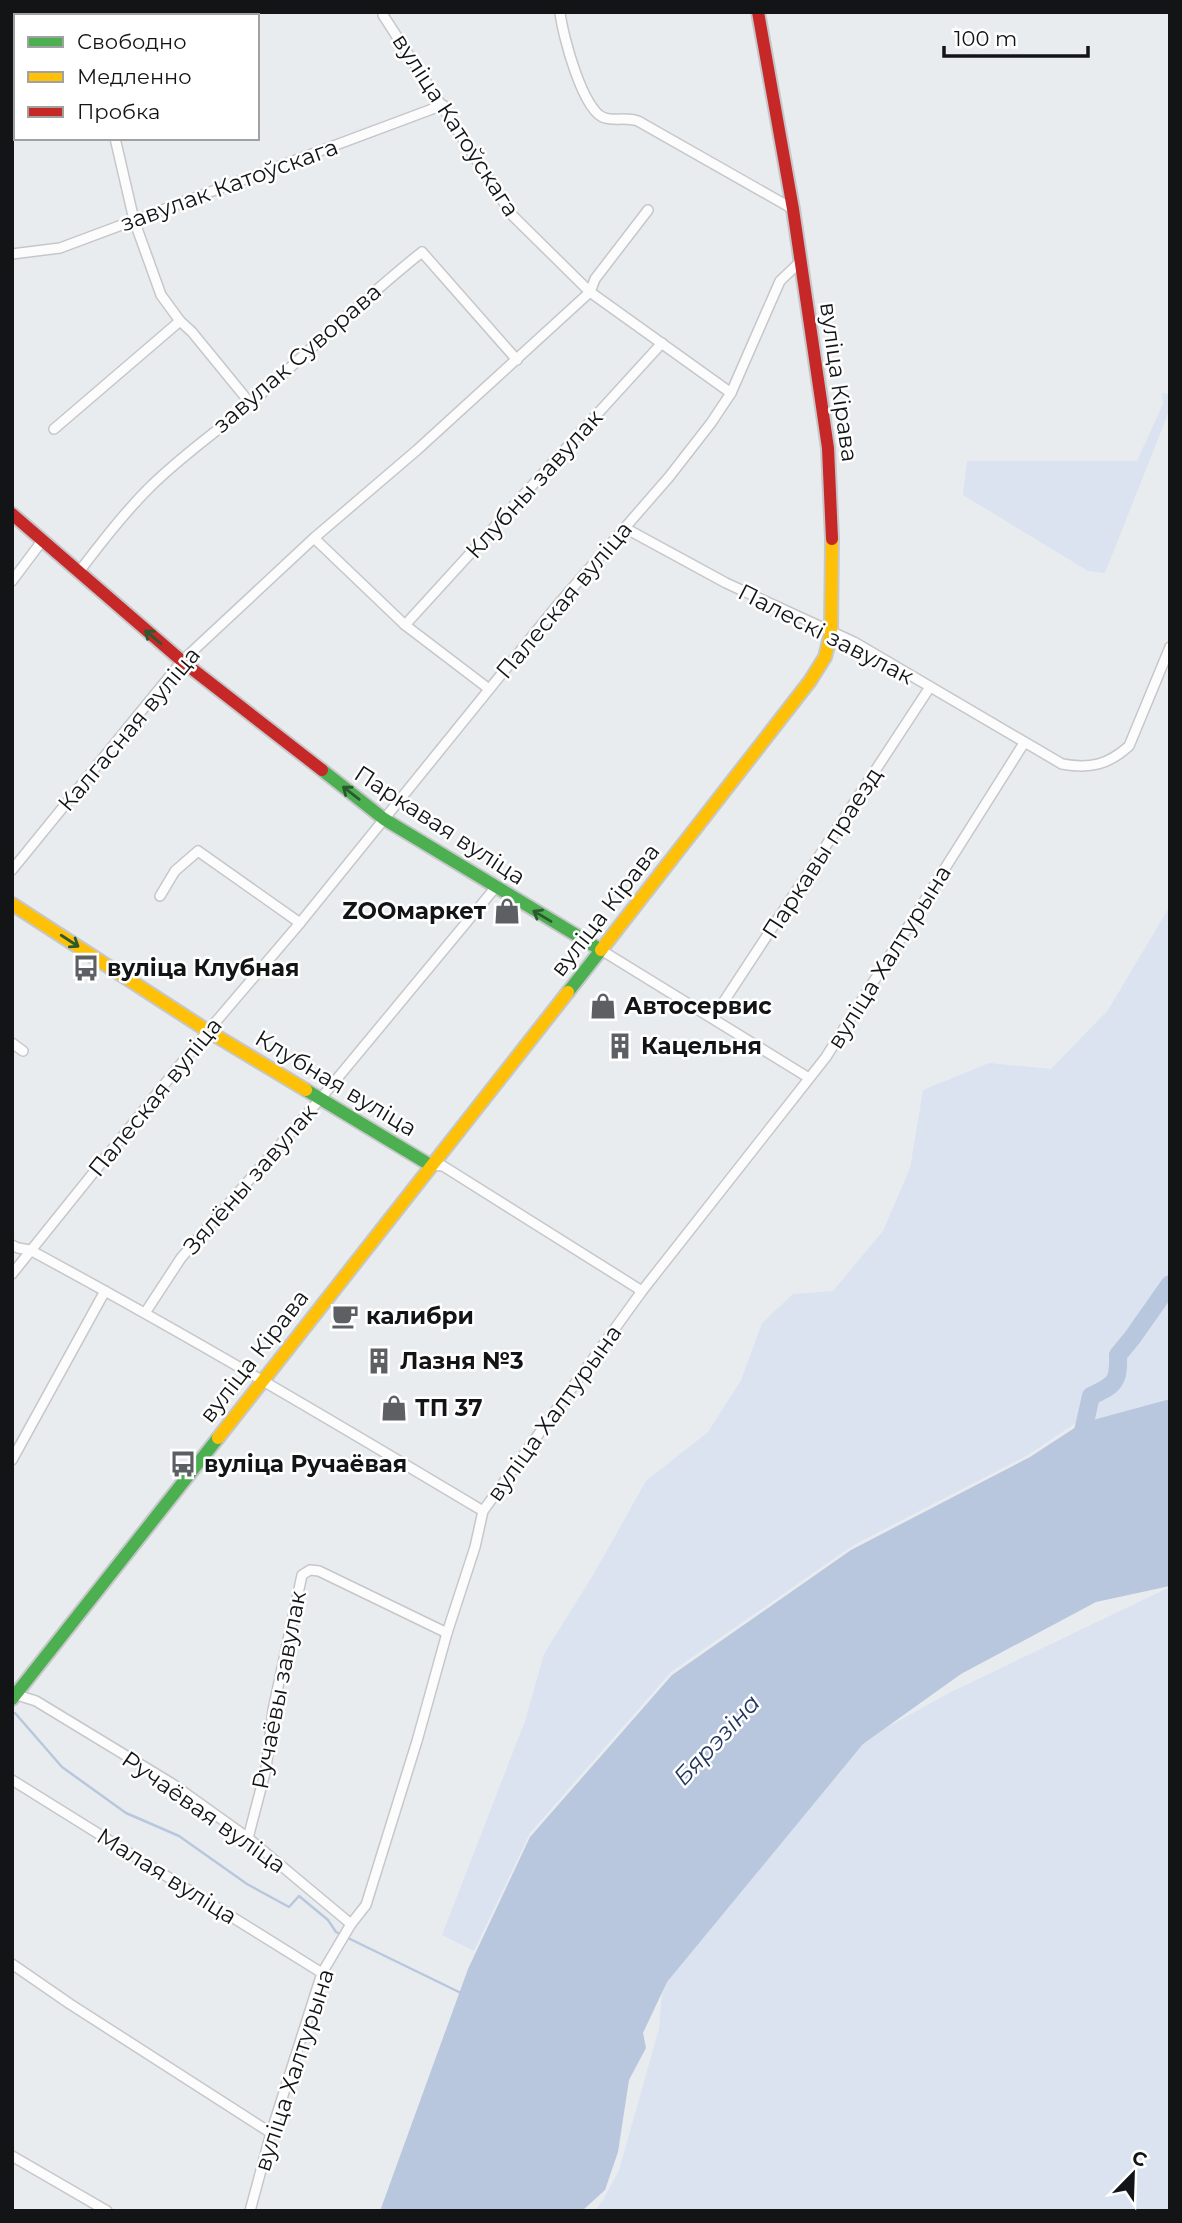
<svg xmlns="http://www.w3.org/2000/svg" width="1182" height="2223" font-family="Montserrat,sans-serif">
	<rect width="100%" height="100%" fill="#e9ecef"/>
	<!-- green -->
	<g fill="#dbe3f1">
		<path d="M1162 393 1170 394V409L1105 573 1088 571 963 495 967 461H1137L1163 404Z"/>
		<path d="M1170 906V1399L1104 1419 1080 1420 1028 1455 852 1546 671 1672 530 1833 474 1951 442 1935 525 1721 544 1654 593 1575 646 1481 708 1432 741 1380 762 1323 793 1294 833 1291 883 1231 910 1168 923 1090 989 1063 1051 1069 1108 1010Z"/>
		<path d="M1170 1587V2211H595L603 2200 619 2170 659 2029 663 1982 860 1742 951 1692Z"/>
	</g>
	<!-- water -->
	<path fill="#b9c7de" d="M1170 1399V1586L1096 1602 961 1674 863 1744 667 1982 643 2033 646 2048 629 2080 618 2152 605 2190 582 2211H380L468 1969 530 1837 672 1675 851 1550 1030 1457 1082 1423Z"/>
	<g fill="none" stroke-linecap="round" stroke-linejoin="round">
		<!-- stream -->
		<g stroke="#b9c7de" stroke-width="2.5">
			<path d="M15 1713 62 1767 126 1813 179 1836 247 1884 289 1907 299 1896 328 1920 336 1932 342 1935"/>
			<path d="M348 1938 461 1993"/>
		</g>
		<!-- river -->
		<path stroke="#b9c7de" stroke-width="18" d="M1080 1444 1091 1396C1115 1385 1119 1382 1118 1355L1132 1338 1170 1284"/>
		<!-- street casing -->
		<g stroke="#c5c7ca" stroke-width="12">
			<g id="street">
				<path d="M560 12C562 33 583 113 605 118 616 121 626 117 638 121L793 209"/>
				<path d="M383 15 512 215 590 292 731 393"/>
				<path d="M188 16 195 12"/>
				<path d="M12 114 16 112"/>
				<path d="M115 138 134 220 161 295 180 321 192 332 250 403"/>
				<path d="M12 254 60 248 443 105"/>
				<path d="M54 429 180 321"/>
				<path d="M625 528 726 583 854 642 1062 764C1090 769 1108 765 1129 746L1170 647"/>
				<path d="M314 538 405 625 489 689"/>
				<path d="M78 573C101 543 124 513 150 487 182 455 219 430 253 401 309 351 363 299 422 252L517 360"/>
				<path d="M12 581 42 541"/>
				<path d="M405 625 662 343"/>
				<path d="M12 870 182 661 314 538 417 450 590 292 595 279 648 210"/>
				<path d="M160 896 175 871 198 851 300 923"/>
				<path d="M601 950 809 1078"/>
				<path d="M713 1018 930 687"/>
				<path d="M12 1043 23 1051"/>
				<path d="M430 1165 443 1166 642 1291"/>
				<path d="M12 1245 18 1248 30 1250C184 1333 334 1422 483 1511"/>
				<path d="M12 1274 196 1045 300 923 555 608 669 477 711 423 731 393 780 281 801 261"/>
				<path d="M145 1313 181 1258 321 1098 495 888"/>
				<path d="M12 1460 105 1291"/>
				<path d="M14 1694 36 1701 171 1783 248 1838 351 1924"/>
				<path d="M12 1780 322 1973"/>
				<path d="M248 1838 266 1769 273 1710 302 1575 310 1570 319 1571 447 1633"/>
				<path d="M12 1964 70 2004 271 2133"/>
				<path d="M12 2156 107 2211"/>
				<path d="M250 2211 271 2133 322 1973 351 1924 366 1905 417 1741 447 1633 475 1547 483 1511 642 1291 826 1057 1024 743"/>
			</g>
		</g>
		<!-- fast casing -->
		<g stroke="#c5c7ca" stroke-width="16">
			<g id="fast">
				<path d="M322 770 384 819 601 950 568 992"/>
				<path d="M306 1090 430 1165"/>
				<path d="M12 1699 218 1438"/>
			</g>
		</g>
		<!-- slow casing -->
		<g stroke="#c5c7ca" stroke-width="16">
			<g id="slow">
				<path d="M12 904 208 1031 306 1090"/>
				<path d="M601 950 810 681 825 657 831 633 832 539"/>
				<path d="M218 1438 568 992"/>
			</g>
		</g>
		<!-- jam casing -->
		<g stroke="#c5c7ca" stroke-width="16">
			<g id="jam">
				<path d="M758 12 793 209 828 448 832 539"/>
				<path d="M12 514 182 661 322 770"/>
			</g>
		</g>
		<!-- street -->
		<use href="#street" stroke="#fcfcfd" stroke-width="9"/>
		<!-- fast -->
		<use href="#fast" stroke="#4caf50" stroke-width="12"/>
		<!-- slow -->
		<use href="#slow" stroke="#ffc107" stroke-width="12"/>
		<!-- jam -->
		<use href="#jam" stroke="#c62828" stroke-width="12"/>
	</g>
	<!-- one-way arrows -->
	<defs><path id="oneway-shaft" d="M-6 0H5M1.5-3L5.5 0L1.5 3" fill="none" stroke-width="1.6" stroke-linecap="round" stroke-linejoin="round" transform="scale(1.75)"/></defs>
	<g stroke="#2c5a30">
		<use href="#oneway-shaft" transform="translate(153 637) rotate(-140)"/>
		<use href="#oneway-shaft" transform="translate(351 793) rotate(-142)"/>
		<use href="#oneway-shaft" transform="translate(542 916) rotate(-149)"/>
		<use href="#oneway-shaft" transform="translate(70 941) rotate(33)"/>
	</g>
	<!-- icons -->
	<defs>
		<g id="shop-bare" transform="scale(2.1)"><path d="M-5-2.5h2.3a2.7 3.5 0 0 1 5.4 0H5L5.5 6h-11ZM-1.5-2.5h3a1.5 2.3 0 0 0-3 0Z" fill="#5d6062" stroke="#fff" stroke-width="2.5" paint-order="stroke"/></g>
		<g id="bus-bare" transform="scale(2.1)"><path d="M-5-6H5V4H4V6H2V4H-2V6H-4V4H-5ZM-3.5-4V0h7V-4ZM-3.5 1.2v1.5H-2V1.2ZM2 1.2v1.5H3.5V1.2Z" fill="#5d6062" stroke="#fff" stroke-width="2.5" paint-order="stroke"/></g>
		<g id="building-bare" transform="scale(2.1)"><path d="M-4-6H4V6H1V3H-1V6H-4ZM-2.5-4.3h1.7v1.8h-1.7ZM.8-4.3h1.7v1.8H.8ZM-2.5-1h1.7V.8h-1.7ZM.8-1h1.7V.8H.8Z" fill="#5d6062" stroke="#fff" stroke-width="2.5" paint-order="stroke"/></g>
		<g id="cafe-bare" transform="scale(2.1)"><path d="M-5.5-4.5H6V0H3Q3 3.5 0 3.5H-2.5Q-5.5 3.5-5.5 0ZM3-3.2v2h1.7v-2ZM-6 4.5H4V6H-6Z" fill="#5d6062" stroke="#fff" stroke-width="2.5" paint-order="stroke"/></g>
	</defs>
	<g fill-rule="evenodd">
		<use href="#shop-bare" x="507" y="911"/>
		<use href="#bus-bare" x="86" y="968"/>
		<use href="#shop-bare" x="603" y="1006"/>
		<use href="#building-bare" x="620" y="1046"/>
		<use href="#cafe-bare" x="345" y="1316"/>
		<use href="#building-bare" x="379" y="1361"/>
		<use href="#shop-bare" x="394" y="1408"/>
		<use href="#bus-bare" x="183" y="1464"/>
	</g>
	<g text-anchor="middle" stroke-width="5" stroke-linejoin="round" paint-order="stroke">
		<!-- street labels -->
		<g font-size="23" fill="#121416" stroke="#fff">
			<text transform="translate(456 125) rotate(57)" y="8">вуліца Катоўскага</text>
			<text transform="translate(229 185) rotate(-20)" y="8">завулак Катоўскага</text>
			<text transform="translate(297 358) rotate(-41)" y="8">завулак Суворава</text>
			<text transform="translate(839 382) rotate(82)" y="8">вуліца Кірава</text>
			<text transform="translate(534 484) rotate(-48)" y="8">Клубны завулак</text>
			<text transform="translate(564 600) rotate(-50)" y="8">Палеская вуліца</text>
			<text transform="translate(826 634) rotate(27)" y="8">Палескі завулак</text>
			<text transform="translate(129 729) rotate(-50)" y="8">Калгасная вуліца</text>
			<text transform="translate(440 825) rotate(33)" y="8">Паркавая вуліца</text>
			<text transform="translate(822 853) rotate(-57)" y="8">Паркавы праезд</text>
			<text transform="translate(605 910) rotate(-52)" y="8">вуліца Кірава</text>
			<text transform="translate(889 957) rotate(-58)" y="8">вуліца Халтурына</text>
			<text transform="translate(336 1083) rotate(31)" y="8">Клубная вуліца</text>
			<text transform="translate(155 1097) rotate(-51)" y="8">Палеская вуліца</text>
			<text transform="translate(250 1179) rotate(-49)" y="8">Зялёны завулак</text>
			<text transform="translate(254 1356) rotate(-52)" y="8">вуліца Кірава</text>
			<text transform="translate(554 1413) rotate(-54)" y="8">вуліца Халтурына</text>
			<text transform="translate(279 1690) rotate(-79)" y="8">Ручаёвы завулак</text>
			<text transform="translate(204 1812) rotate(35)" y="8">Ручаёвая вуліца</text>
			<text transform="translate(167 1876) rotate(32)" y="8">Малая вуліца</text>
			<text transform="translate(294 2070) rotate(-72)" y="8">вуліца Халтурына</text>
		</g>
		<!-- poi labels -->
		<g font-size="23" font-weight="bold" fill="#121416" stroke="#fff" text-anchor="start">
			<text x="486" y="919" text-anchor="end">ZOOмаркет</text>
			<text x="107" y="976">вуліца Клубная</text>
			<text x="624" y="1014">Автосервис</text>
			<text x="641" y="1054">Кацельня</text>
			<text x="366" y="1324">калибри</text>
			<text x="400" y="1369">Лазня №3</text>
			<text x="415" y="1416">ТП 37</text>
			<text x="204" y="1472">вуліца Ручаёвая</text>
		</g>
		<!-- water labels -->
		<g font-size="24" font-style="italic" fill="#1d335e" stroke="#fff">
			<text transform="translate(717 1740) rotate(-47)" y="8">Бярэзіна</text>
		</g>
	</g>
	<!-- border -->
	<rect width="1182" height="2223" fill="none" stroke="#121416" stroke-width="28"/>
	<!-- legend -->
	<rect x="14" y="14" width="245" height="126" fill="#ffffff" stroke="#a0a1a2" stroke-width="2"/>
	<rect x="28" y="37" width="35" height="10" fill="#4caf50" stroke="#a0a1a2" stroke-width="2"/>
	<text x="77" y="49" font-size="21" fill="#121416">Свободно</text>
	<rect x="28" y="72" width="35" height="10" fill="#ffc107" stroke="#a0a1a2" stroke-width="2"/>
	<text x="77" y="84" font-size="21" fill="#121416">Медленно</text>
	<rect x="28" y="107" width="35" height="10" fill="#c62828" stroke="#a0a1a2" stroke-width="2"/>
	<text x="77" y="119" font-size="21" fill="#121416">Пробка</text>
	<!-- north arrow -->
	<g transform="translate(1133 2174) rotate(23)" stroke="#ffffff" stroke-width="5" paint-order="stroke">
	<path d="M0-5L12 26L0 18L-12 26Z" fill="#121416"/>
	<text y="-10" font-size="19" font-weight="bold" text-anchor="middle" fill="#121416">С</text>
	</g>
	<!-- scale -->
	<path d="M944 46v10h144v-10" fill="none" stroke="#121416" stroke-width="3.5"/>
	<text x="954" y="46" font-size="21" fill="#121416" stroke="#ffffff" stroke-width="5" paint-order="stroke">100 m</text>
</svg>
